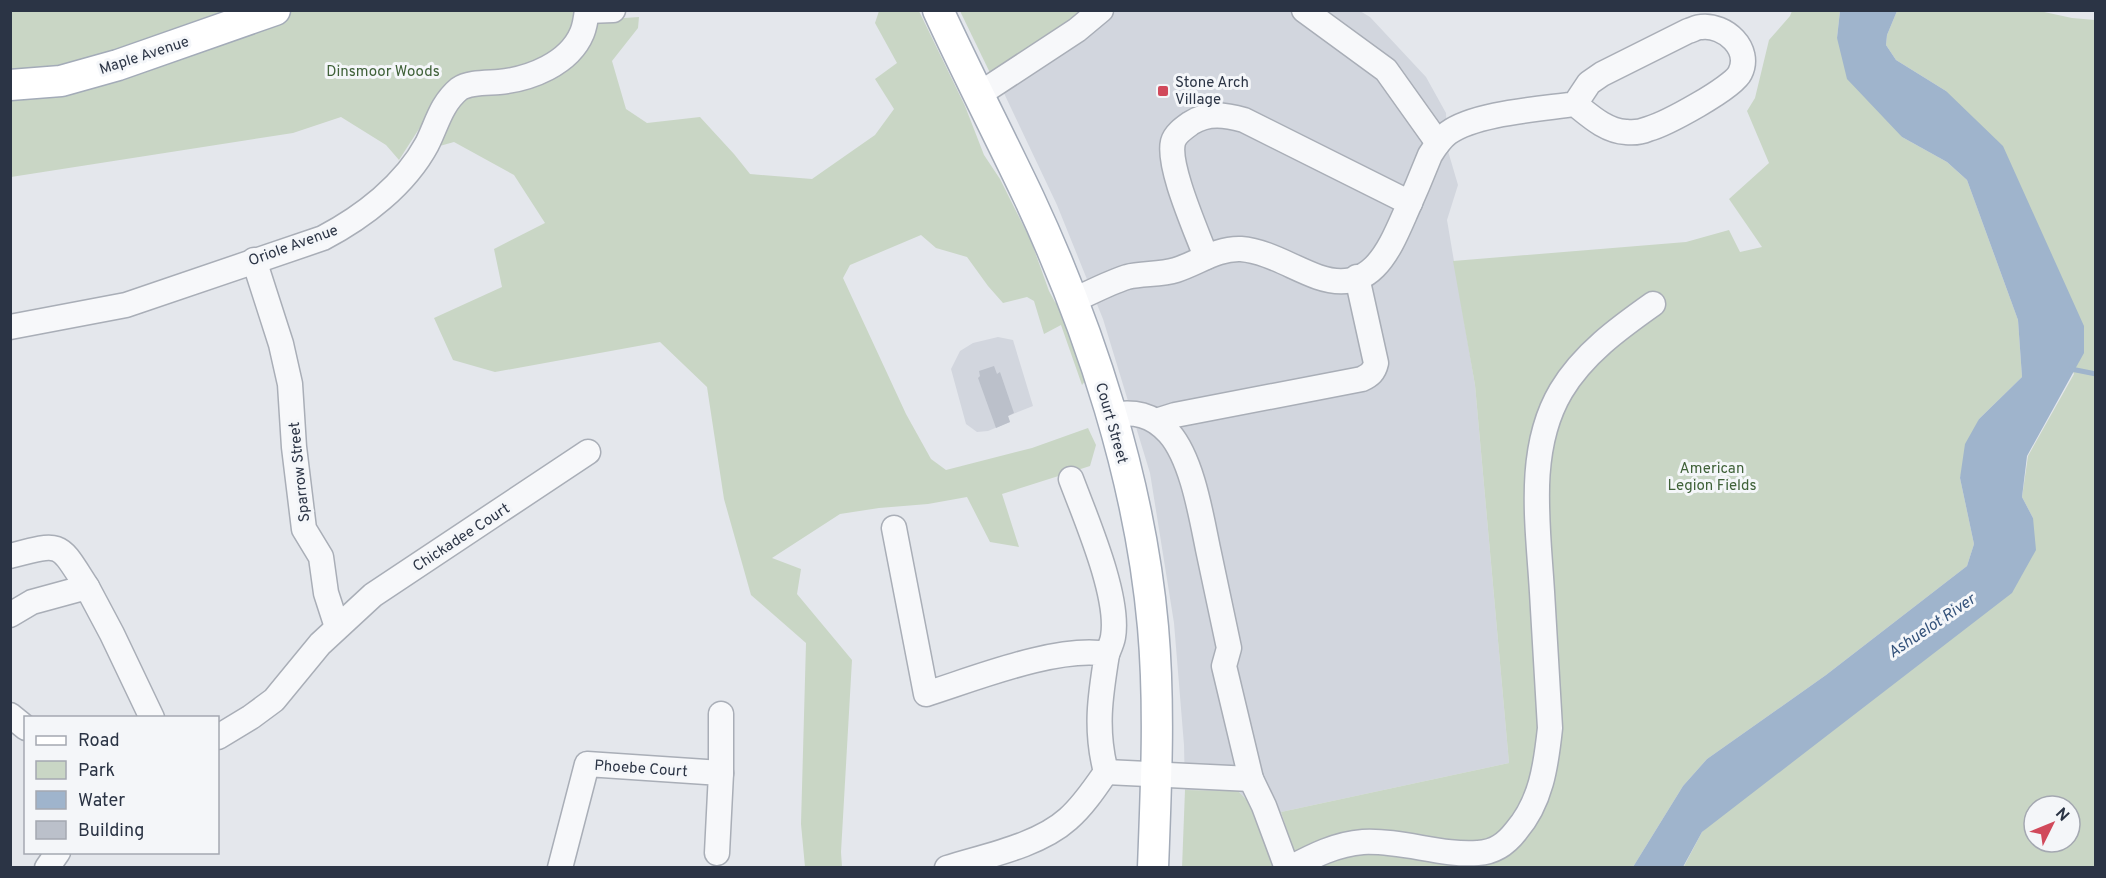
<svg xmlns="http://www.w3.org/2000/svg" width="2106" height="878" font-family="Overpass,sans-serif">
	<rect width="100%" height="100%" fill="#e4e7ec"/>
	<!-- built -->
	<g fill="#d2d6de">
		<path d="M1118 10 1360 11 1370 17 1426 77 1446 113 1448 151 1458 185 1447 220 1475 385 1509 763 1281 812 1255 808 1238 791 1185 790 1184 745 1174 623 1150 473 1103 319 1057 205 1002 89Z"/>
		<path d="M998 337 1013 340 1033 406 1008 416 1010 422 988 431 977 432 966 424 951 369 960 351 973 343Z"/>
	</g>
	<!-- green -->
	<g fill="#c9d6c5" fill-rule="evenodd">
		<path d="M2035 10 2072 18 2095 20V867L1683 868 1702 832 2033 518 2022 497 2028 456 2074 374 1946 91 1896 60 1886 45 1887 35 1897 11ZM2034 806H2070V842H2034Z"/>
		<path d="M10 11H574L568 39 558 56 435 104 399 160 386 145 341 117 293 133 11 177Z"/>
		<path d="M879 11H919L965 106 984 155 1000 179 1031 241 1049 291 1055 302 1060 306 1086 380 1082 385 1061 325 1044 334 1034 301 1027 297 1003 303 988 286 967 257 936 248 921 235 850 265 843 278 906 414 931 459 946 470 1032 448 1088 428 1096 445 1090 466 1002 494 1019 547 990 542 967 497 928 504 879 508 840 514 772 558 801 569 797 594 852 660 841 852 842 867H805L801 824 806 643 751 595 724 499 707 387 660 342 495 372 453 360 434 318 502 287 494 249 545 223 514 175 454 142 436 147 464 93 528 87 595 20 639 17 638 28 612 61 626 109 647 123 700 117 734 154 750 174 812 179 875 135 894 109 875 79 897 63 875 23Z"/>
		<path d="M960 11H1085L992 77Z"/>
		<path d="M1792 11H1840L1837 38 1902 137 1947 162 1967 180 2018 320 2022 377 1979 419 1960 478 1974 544 1967 566 1826 675 1707 759 1683 786 1633 867H1299L1281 812 1509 763 1475 385 1453 261 1686 242 1729 230 1740 252 1762 247 1729 199 1769 163 1747 111 1755 98 1769 40 1790 16Z"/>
		<path d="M1185 790 1238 791 1255 808 1277 868H1182Z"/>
	</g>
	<!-- water -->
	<path fill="#9fb4cc" d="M1840 11H1897L1887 35 1886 45 1896 60 1946 91 2003 146 2084 326V353L2027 456 2022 497 2033 518 2036 550 2012 593 1702 832 1683 867H1633L1683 786 1707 759 1826 675 1967 566 1974 544 1960 478 1965 444 1979 419 2022 377 2018 320 1967 180 1947 162 1902 137 1847 79 1837 38Z"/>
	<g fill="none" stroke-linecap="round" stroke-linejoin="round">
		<!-- stream -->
		<path stroke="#9fb4cc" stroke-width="5" d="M2071 369 2096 374"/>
	</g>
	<!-- building -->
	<path fill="#bbc0ca" d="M994 366 997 374 1000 372 1014 413 1008 416 1010 422 996 428 978 378 980 376 979 371Z"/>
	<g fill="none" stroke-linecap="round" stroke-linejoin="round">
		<!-- minor casing -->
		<g stroke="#a9aeb7" stroke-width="27">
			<g id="minor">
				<path d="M1304 10 1386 70 1438 143"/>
				<path d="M587 11 613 10"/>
				<path d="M978 95 1077 30 1101 10"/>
				<path d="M1206 257C1197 232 1167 166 1173 142 1175 134 1184 128 1191 123 1208 112 1226 115 1244 120L1410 203"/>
				<path d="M254 260 281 344 290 384 294 447 304 529 321 557 326 593 337 627"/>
				<path d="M1072 301C1090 293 1108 283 1127 277 1142 273 1160 275 1176 270 1198 263 1217 248 1241 249 1267 251 1293 268 1318 277 1370 295 1388 253 1405 214 1414 194 1422 175 1430 155 1435 147 1440 139 1448 133 1475 113 1541 109 1575 104L1589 83 1602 74 1688 31C1692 30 1697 27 1701 27 1725 24 1752 49 1740 73 1733 88 1666 124 1648 129 1641 132 1634 133 1626 132 1606 131 1590 116 1575 104"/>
				<path d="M10 327 126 305 323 238C363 217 405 185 427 144 437 124 441 104 459 89 469 82 487 83 499 82 530 79 569 64 582 33 585 26 586 18 587 10"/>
				<path d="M1111 415C1134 411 1152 414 1169 433 1192 459 1201 515 1208 549 1215 582 1222 615 1229 648L1224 666 1251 779 1264 806 1287 868"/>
				<path d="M1156 421 1175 415 1362 379C1370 375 1374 372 1376 363L1357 277"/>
				<path d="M1071 479C1086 519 1120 597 1113 637 1112 643 1109 649 1107 654"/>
				<path d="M894 528 926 694C974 679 1058 645 1107 654 1100 697 1095 730 1106 772 1095 788 1083 806 1068 819 1038 846 985 856 947 868"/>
				<path d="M10 556C63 542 58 542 87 587"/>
				<path d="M10 615 32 602 87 587 112 634 152 718"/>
				<path d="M10 715 26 728"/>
				<path d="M218 737 251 717 274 700 320 644 373 595 588 452"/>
				<path d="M1106 772 1251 779"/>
				<path d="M721 773V714"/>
				<path d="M47 868 58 852"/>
				<path d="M560 868 587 764 721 773 717 853"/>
				<path d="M1290 868C1313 856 1336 844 1363 842 1402 840 1442 856 1478 853 1495 852 1506 844 1516 831 1541 802 1546 766 1550 728 1547 683 1545 637 1542 592 1538 525 1526 450 1561 391 1583 354 1619 328 1653 304"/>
			</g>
		</g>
		<!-- major casing -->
		<g stroke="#a3abb8" stroke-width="33">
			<g id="major">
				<path d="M938 10C967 73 999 135 1029 198 1091 331 1140 481 1153 627 1160 707 1156 787 1153 868"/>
				<path d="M10 85 61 81 118 65 275 10"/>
			</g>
		</g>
		<!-- minor -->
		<use href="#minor" stroke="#f7f8fa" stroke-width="24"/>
		<!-- major -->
		<use href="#major" stroke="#fff" stroke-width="30"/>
	</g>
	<!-- markers -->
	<rect fill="#d1495b" stroke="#f4f6f9" stroke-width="2" x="1157" y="85" width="12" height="12" rx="3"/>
	<g text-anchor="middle" stroke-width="6" stroke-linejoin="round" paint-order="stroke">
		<!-- street labels -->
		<g font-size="15" fill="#2b3445" stroke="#f4f6f9">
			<text transform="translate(144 55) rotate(-18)" y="5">Maple Avenue</text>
			<text transform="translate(293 245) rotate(-20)" y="5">Oriole Avenue</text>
			<text transform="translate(1112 423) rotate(74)" y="5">Court Street</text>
			<text transform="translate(299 472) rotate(-96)" y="5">Sparrow Street</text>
			<text transform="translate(461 537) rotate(-33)" y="5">Chickadee Court</text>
			<text transform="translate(641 768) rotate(4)" y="5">Phoebe Court</text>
		</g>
		<!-- park labels -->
		<g font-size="15" fill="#3f6138" stroke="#f4f6f9">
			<text x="383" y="76">Dinsmoor Woods</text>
			<text x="1712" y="473">American<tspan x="1712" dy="17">Legion Fields</tspan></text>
		</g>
		<!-- poi labels -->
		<g font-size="15" fill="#2b3445" stroke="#f4f6f9" text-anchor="start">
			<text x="1175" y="87">Stone Arch<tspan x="1175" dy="17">Village</tspan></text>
		</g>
		<!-- water labels -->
		<g font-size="16" font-style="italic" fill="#34527a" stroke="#f4f6f9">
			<text transform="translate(1931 625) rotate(-34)" y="6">Ashuelot River</text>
		</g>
	</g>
	<!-- border -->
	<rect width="2106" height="878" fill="none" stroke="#2b3445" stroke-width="24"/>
	<!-- legend -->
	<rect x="24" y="716" width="195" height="138" fill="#f4f6f9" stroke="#a4a8b1" stroke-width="1.5"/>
	<rect x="36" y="736" width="30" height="9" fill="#ffffff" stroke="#a4a8b1" stroke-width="1.5"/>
	<text x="78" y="746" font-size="18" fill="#2b3445">Road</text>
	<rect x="36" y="761" width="30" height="18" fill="#c9d6c5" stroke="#a4a8b1" stroke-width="1.5"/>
	<text x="78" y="776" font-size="18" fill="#2b3445">Park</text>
	<rect x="36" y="791" width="30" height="18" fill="#9fb4cc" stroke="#a4a8b1" stroke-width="1.5"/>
	<text x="78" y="806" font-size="18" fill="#2b3445">Water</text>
	<rect x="36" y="821" width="30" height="18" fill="#bbc0ca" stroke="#a4a8b1" stroke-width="1.5"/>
	<text x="78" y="836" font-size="18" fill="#2b3445">Building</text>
	<!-- north arrow -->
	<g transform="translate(2052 824) rotate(47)"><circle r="28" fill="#f4f6f9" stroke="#a4a8b1" stroke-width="1.5"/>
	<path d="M0-4.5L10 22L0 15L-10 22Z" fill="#d1495b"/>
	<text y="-9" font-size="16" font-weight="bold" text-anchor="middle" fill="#2b3445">N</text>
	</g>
</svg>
